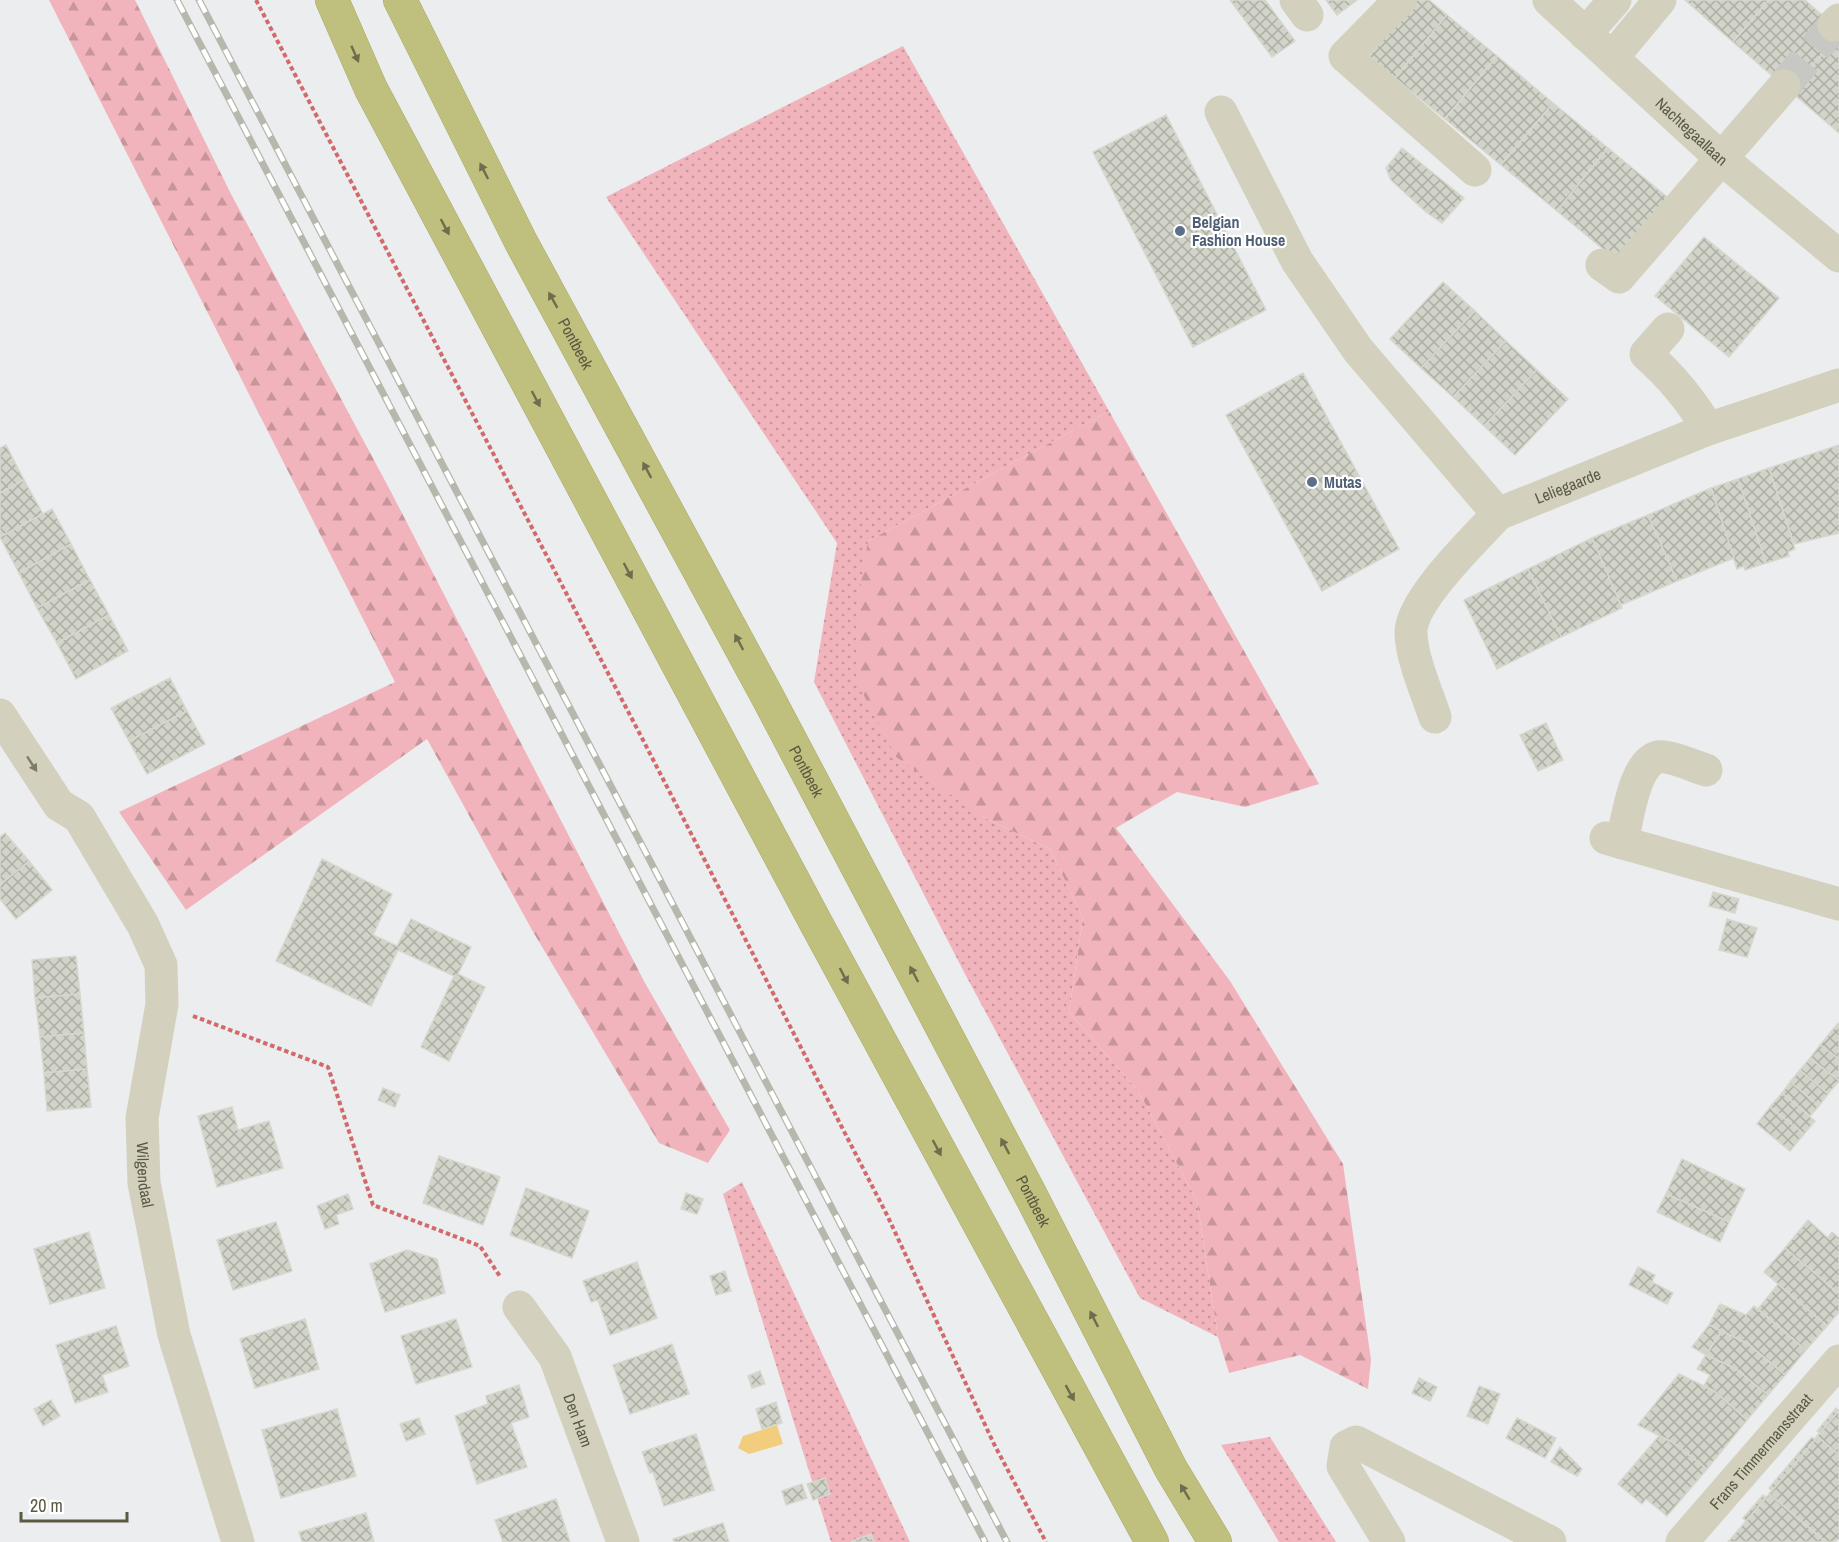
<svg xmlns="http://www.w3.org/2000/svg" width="1839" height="1542" font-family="'Archivo Narrow',sans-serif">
	<defs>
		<pattern id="grass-dots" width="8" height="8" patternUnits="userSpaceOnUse" patternTransform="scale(1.5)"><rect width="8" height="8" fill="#f2b4bc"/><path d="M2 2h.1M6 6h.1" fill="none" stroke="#c7959a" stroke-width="1.8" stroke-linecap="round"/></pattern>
		<pattern id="forest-firs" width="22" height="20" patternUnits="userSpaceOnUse" patternTransform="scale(1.5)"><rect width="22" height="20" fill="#f2b4bc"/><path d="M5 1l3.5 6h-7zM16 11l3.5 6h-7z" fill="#c7959a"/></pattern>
		<pattern id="building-cross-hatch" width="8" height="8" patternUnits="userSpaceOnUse" patternTransform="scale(1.5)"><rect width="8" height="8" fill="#d2d4c9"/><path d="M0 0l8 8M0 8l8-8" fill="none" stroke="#adafa5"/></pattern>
	</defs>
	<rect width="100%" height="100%" fill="#ebedef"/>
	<!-- grass -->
	<g fill="url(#grass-dots)">
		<path d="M903 46 1109 411 868 541 983 817 1050 849 1083 918 1069 1012 1139 1092 1197 1201 1218 1337 1140 1298 965 974 814 682 837 543 606 197Z"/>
		<path d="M742 1182 910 1542H831L723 1194Z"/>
		<path d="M1270 1437 1336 1542H1279L1221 1445Z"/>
	</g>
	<!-- forest -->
	<g fill="url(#forest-firs)">
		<path d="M49 0H135L231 194 390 490 645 983 730 1130 708 1163 659 1143 532 930 427 739 186 910 119 812 395 682Z"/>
		<path d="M1109 411 1319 784 1245 807 1177 792 1116 828 1230 981 1343 1164 1371 1360 1368 1389 1300 1355 1229 1373 1218 1337 1197 1201 1139 1092 1069 1012 1083 918 1050 849 983 817 896 757 856 680V613L868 541Z"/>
	</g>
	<!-- water -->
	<path fill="#f2cd7d" d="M777 1425 783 1444 749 1454 738 1448 743 1436Z"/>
	<!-- building -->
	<g fill="url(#building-cross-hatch)" stroke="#d6d8cf" stroke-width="1.5">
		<path d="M1230 0H1265L1295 41 1272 57Z"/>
		<path d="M1326 0H1357L1337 15Z"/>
		<path d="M1416 0H1429L1447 15 1395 78 1369 56Z"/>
		<path d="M1685 0H1769L1733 42Z"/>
		<path d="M1769 0H1805L1839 30V35L1790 91 1733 42Z"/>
		<path d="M1447 15 1497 56 1445 119 1395 78Z"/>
		<path d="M1839 35V133L1790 91Z"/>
		<path d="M1497 56 1553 103 1501 165 1445 119Z"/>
		<path d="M1553 103 1608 148 1557 211 1501 165Z"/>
		<path d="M1166 115 1266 310 1193 347 1093 152Z"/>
		<path d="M1402 148 1464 198 1442 223 1426 212 1391 180 1386 168Z"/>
		<path d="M1608 148 1672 201 1620 263 1557 211Z"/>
		<path d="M1704 237 1779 298 1729 357 1655 296Z"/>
		<path d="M1443 282 1475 311 1421 368 1390 339Z"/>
		<path d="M1475 311 1506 341 1453 397 1421 368Z"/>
		<path d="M1506 341 1537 370 1484 426 1453 397Z"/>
		<path d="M1537 370 1568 399 1515 455 1484 426Z"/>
		<path d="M1303 373 1399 549 1322 591 1226 415Z"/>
		<path d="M6 445 24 480 0 493V448Z"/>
		<path d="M1839 445V533L1794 544 1769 468Z"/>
		<path d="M1769 468 1795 549 1788 552 1789 556 1766 563 1738 479Z"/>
		<path d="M1738 479 1766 563 1745 570 1744 566 1737 569 1711 488Z"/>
		<path d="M24 480 43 514 0 537V493Z"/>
		<path d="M1711 488 1734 558 1677 581 1648 515Z"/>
		<path d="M52 509 71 544 19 573 0 537Z"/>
		<path d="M1648 515 1677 581 1621 605 1592 538Z"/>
		<path d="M1592 538 1622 608 1561 637 1528 569Z"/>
		<path d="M71 544 90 580 37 608 19 573Z"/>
		<path d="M1528 569 1561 637 1497 669 1464 600Z"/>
		<path d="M90 580 109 615 57 643 37 608Z"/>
		<path d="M109 615 128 651 76 679 57 643Z"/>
		<path d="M170 678 187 711 129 741 111 708Z"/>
		<path d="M187 711 205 744 147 774 129 741Z"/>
		<path d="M1546 723 1563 760 1538 771 1520 735Z"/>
		<path d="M5 833 29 861 0 885V837Z"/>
		<path d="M322 859 392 894 373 935 397 946 411 919 471 947 458 974 485 987 449 1061 421 1047 454 976 398 950 371 1006 276 961Z"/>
		<path d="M29 861 52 890 16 919 0 899V885Z"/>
		<path d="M1713 892 1739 899 1735 913 1709 906Z"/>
		<path d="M1727 919 1757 928 1747 957 1719 950Z"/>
		<path d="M76 956 80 994 35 998 32 960Z"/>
		<path d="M80 994 84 1033 40 1037 35 998Z"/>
		<path d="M1838 1023 1839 1024V1059L1820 1045Z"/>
		<path d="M84 1033 87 1069 44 1073 40 1037Z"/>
		<path d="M1820 1045 1839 1059V1081L1810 1058Z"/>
		<path d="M1810 1058 1839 1081 1828 1094 1800 1070Z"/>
		<path d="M87 1069 91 1107 47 1111 44 1073Z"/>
		<path d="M1800 1070 1828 1094 1819 1106 1790 1082Z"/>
		<path d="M1790 1082 1819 1106 1810 1116 1782 1093Z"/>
		<path d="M383 1088 400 1095 395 1107 378 1100Z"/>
		<path d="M1782 1093 1815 1121 1804 1134 1770 1107Z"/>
		<path d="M232 1107 238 1130 269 1121 283 1168 217 1187 198 1116Z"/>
		<path d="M1770 1107 1804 1134 1790 1151 1757 1124Z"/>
		<path d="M439 1156 500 1177 483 1225 423 1203Z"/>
		<path d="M1682 1159 1745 1189 1729 1222 1666 1194Z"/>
		<path d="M526 1188 589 1211 572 1258 510 1235Z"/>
		<path d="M686 1193 703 1199 697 1214 681 1209Z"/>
		<path d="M348 1194 353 1209 336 1215 339 1224 325 1229 317 1206Z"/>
		<path d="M1666 1194 1729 1222 1720 1242 1657 1212Z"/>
		<path d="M1808 1220 1828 1238 1832 1232 1839 1238V1294L1785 1248Z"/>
		<path d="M276 1222 292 1271 233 1290 217 1240Z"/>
		<path d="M89 1232 105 1288 50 1304 34 1249Z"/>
		<path d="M1785 1248 1839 1294V1312L1827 1326 1764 1272Z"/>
		<path d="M407 1250 437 1259 445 1293 385 1312 370 1264Z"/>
		<path d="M637 1262 657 1318 610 1335 598 1300 591 1302 583 1281Z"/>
		<path d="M1638 1267 1655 1275 1652 1282 1673 1293 1667 1304 1629 1285Z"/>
		<path d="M725 1271 731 1291 716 1295 710 1276Z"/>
		<path d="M1778 1284 1827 1326 1806 1350 1758 1309Z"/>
		<path d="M1720 1304 1746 1315 1754 1306 1806 1350 1785 1375 1748 1344 1709 1325Z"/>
		<path d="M305 1319 319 1369 255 1388 240 1339Z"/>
		<path d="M456 1319 472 1367 416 1384 401 1336Z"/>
		<path d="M1709 1325 1722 1331 1706 1355 1692 1347Z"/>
		<path d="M116 1326 129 1366 102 1375 108 1392 75 1403 56 1345Z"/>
		<path d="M1722 1331 1748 1344 1785 1375 1768 1395 1734 1368 1706 1355Z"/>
		<path d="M672 1344 689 1394 630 1414 613 1365Z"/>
		<path d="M1706 1355 1734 1368 1768 1395 1747 1420 1714 1391 1704 1386 1710 1375 1697 1369Z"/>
		<path d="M760 1371 765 1384 752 1388 748 1376Z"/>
		<path d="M1679 1374 1714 1391 1747 1420 1707 1469 1672 1442 1638 1425Z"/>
		<path d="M1419 1378 1437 1387 1430 1401 1412 1393Z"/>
		<path d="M519 1385 529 1417 511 1423 527 1467 477 1484 455 1416 488 1404 486 1396Z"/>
		<path d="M1479 1386 1500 1394 1488 1424 1467 1416Z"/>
		<path d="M51 1400 60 1416 43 1426 34 1409Z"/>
		<path d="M776 1402 782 1423 762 1429 756 1409Z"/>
		<path d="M1836 1408 1839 1411 1820 1433 1817 1431Z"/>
		<path d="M337 1409 356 1476 281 1498 262 1430Z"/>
		<path d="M1839 1411V1455L1817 1436Z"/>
		<path d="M419 1418 425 1434 406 1441 400 1424Z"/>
		<path d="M1517 1418 1556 1438 1545 1458 1506 1438Z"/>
		<path d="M696 1434 714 1490 664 1506 653 1472 650 1473 642 1452Z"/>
		<path d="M1659 1436 1672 1442 1707 1469 1667 1516 1646 1499 1642 1504 1618 1484Z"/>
		<path d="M1817 1436 1839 1455V1539L1834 1542H1826L1769 1494Z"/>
		<path d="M1812 1437 1815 1440 1772 1491 1769 1488Z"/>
		<path d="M1560 1447 1582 1469 1577 1476 1551 1462Z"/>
		<path d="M825 1478 830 1494 813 1500 807 1484Z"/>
		<path d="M802 1484 807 1498 786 1505 782 1491Z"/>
		<path d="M1769 1494 1821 1538 1826 1542H1728Z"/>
		<path d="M1763 1495 1766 1497 1746 1521 1743 1518Z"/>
		<path d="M556 1499 570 1542H503L495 1520Z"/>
		<path d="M366 1513 374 1542H302L299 1532Z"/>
		<path d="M723 1523 729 1542H674L673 1539Z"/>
		<path d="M871 1534 874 1542H852V1541Z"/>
	</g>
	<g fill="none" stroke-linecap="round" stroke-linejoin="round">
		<!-- minor-tunnel -->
		<path stroke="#c7c8c4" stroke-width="33" stroke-dasharray="33 16" stroke-linecap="butt" d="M1784 86 1834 25"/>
		<!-- highway casing -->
		<g stroke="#abab69" stroke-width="34">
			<g id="highway">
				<path d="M332 0 371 89 817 925 1152 1542"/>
				<path id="s6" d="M400 0 521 242 766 694 1028 1190 1171 1469 1215 1542"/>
			</g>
		</g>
		<!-- path -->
		<g stroke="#d26a6c" stroke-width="4" stroke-dasharray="4.5 3" stroke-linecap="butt">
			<path d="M256 0 643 740 887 1215 994 1444 1046 1542"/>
			<path d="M193 1016 328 1067 373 1205 480 1246 501 1278"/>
		</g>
		<!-- minor -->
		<g stroke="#d3d1bd" stroke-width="33">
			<path d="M1296 0 1307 15"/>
			<path d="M1400 0 1345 56 1475 170"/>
			<path id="s1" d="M1549 0 1722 159 1839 256"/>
			<path d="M1834 25 1839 20"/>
			<path d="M1585 34 1615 0"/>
			<path d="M1612 58 1660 0"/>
			<path id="s2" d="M1221 112 1297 261 1358 350 1498 514 1708 429 1839 385"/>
			<path d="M1602 265 1619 277 1784 86"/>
			<path d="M1668 329 1646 354C1671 376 1691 400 1708 429"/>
			<path id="s3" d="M0 715 59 805 79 817 143 925 161 965 162 1004 142 1118 144 1183 174 1335 238 1542"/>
			<path d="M1435 717C1427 693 1411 657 1411 632 1411 600 1476 538 1498 514"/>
			<path d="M1606 838 1839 904"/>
			<path d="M1622 843C1627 821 1635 752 1665 757 1679 759 1693 766 1706 770"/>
			<path id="s4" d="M519 1307 555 1357 623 1542"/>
			<path d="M1389 1542 1343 1466 1346 1447 1356 1442 1550 1542"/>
			<path id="s5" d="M1682 1542 1839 1361"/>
		</g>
		<!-- highway -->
		<use href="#highway" stroke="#bfbf7e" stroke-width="33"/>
		<!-- rail casing -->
		<g stroke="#b6b7ad" stroke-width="7">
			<g id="rail">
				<path d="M177 0 985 1542"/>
				<path d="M199 0 1007 1542"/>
			</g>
		</g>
		<!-- rail -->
		<use href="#rail" stroke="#fff" stroke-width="4.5" stroke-dasharray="14" stroke-linecap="butt"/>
	</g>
	<!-- one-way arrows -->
	<defs><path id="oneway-solid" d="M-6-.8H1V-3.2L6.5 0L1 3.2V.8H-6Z" transform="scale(1.5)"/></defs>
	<g fill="#6e6d4e">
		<use href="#oneway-solid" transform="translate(355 54) rotate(66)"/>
		<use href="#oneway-solid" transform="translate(484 171) rotate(-117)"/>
		<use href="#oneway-solid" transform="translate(445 227) rotate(62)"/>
		<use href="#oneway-solid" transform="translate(553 300) rotate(-119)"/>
		<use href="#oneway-solid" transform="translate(536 399) rotate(62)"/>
		<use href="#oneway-solid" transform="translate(647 470) rotate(-118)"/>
		<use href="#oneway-solid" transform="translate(628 571) rotate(62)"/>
		<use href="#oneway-solid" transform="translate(739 642) rotate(-118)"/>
		<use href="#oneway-solid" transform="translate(914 974) rotate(-118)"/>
		<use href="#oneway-solid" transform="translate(844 976) rotate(62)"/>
		<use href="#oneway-solid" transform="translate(1005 1146) rotate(-118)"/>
		<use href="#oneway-solid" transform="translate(937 1148) rotate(62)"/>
		<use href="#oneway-solid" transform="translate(1094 1319) rotate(-117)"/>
		<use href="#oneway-solid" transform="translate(1070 1393) rotate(61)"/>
		<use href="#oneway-solid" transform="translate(1185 1492) rotate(-121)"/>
	</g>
	<use fill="#7e7d67" href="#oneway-solid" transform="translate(32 764) rotate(57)"/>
	<!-- markers -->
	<g fill="#5c6f8a" stroke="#fff" stroke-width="2">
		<circle cx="1180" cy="231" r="6"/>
		<circle cx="1312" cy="482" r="6"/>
	</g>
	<g text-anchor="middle" stroke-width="4.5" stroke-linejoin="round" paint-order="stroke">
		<!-- street labels -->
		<g font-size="16" fill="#5a5942" stroke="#fff">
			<text dy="6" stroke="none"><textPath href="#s1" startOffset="194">Nachtegaallaan</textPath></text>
			<text dy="6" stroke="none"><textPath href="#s6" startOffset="386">Pontbeek</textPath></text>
			<text dy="6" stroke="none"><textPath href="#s2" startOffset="566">Leliegaarde</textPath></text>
			<text dy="6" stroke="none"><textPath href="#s6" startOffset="872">Pontbeek</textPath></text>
			<text dy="6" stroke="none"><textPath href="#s3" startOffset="512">Wilgendaal</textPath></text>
			<text dy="6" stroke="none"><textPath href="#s6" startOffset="1358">Pontbeek</textPath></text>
			<text dy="6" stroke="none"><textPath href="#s4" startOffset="129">Den Ham</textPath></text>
			<text dy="6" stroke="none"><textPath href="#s5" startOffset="120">Frans Timmermansstraat</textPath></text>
		</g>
		<!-- service labels -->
		<g font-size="16" font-weight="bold" fill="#4e5e75" stroke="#fff" text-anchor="start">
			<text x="1192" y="228">Belgian<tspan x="1192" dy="18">Fashion House</tspan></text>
			<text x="1324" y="488">Mutas</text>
		</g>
	</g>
	<!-- scale -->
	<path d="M21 1512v9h106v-9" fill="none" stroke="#5a5942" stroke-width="3"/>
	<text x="30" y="1512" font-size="18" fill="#5a5942" stroke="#ffffff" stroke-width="4.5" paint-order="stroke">20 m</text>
</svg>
